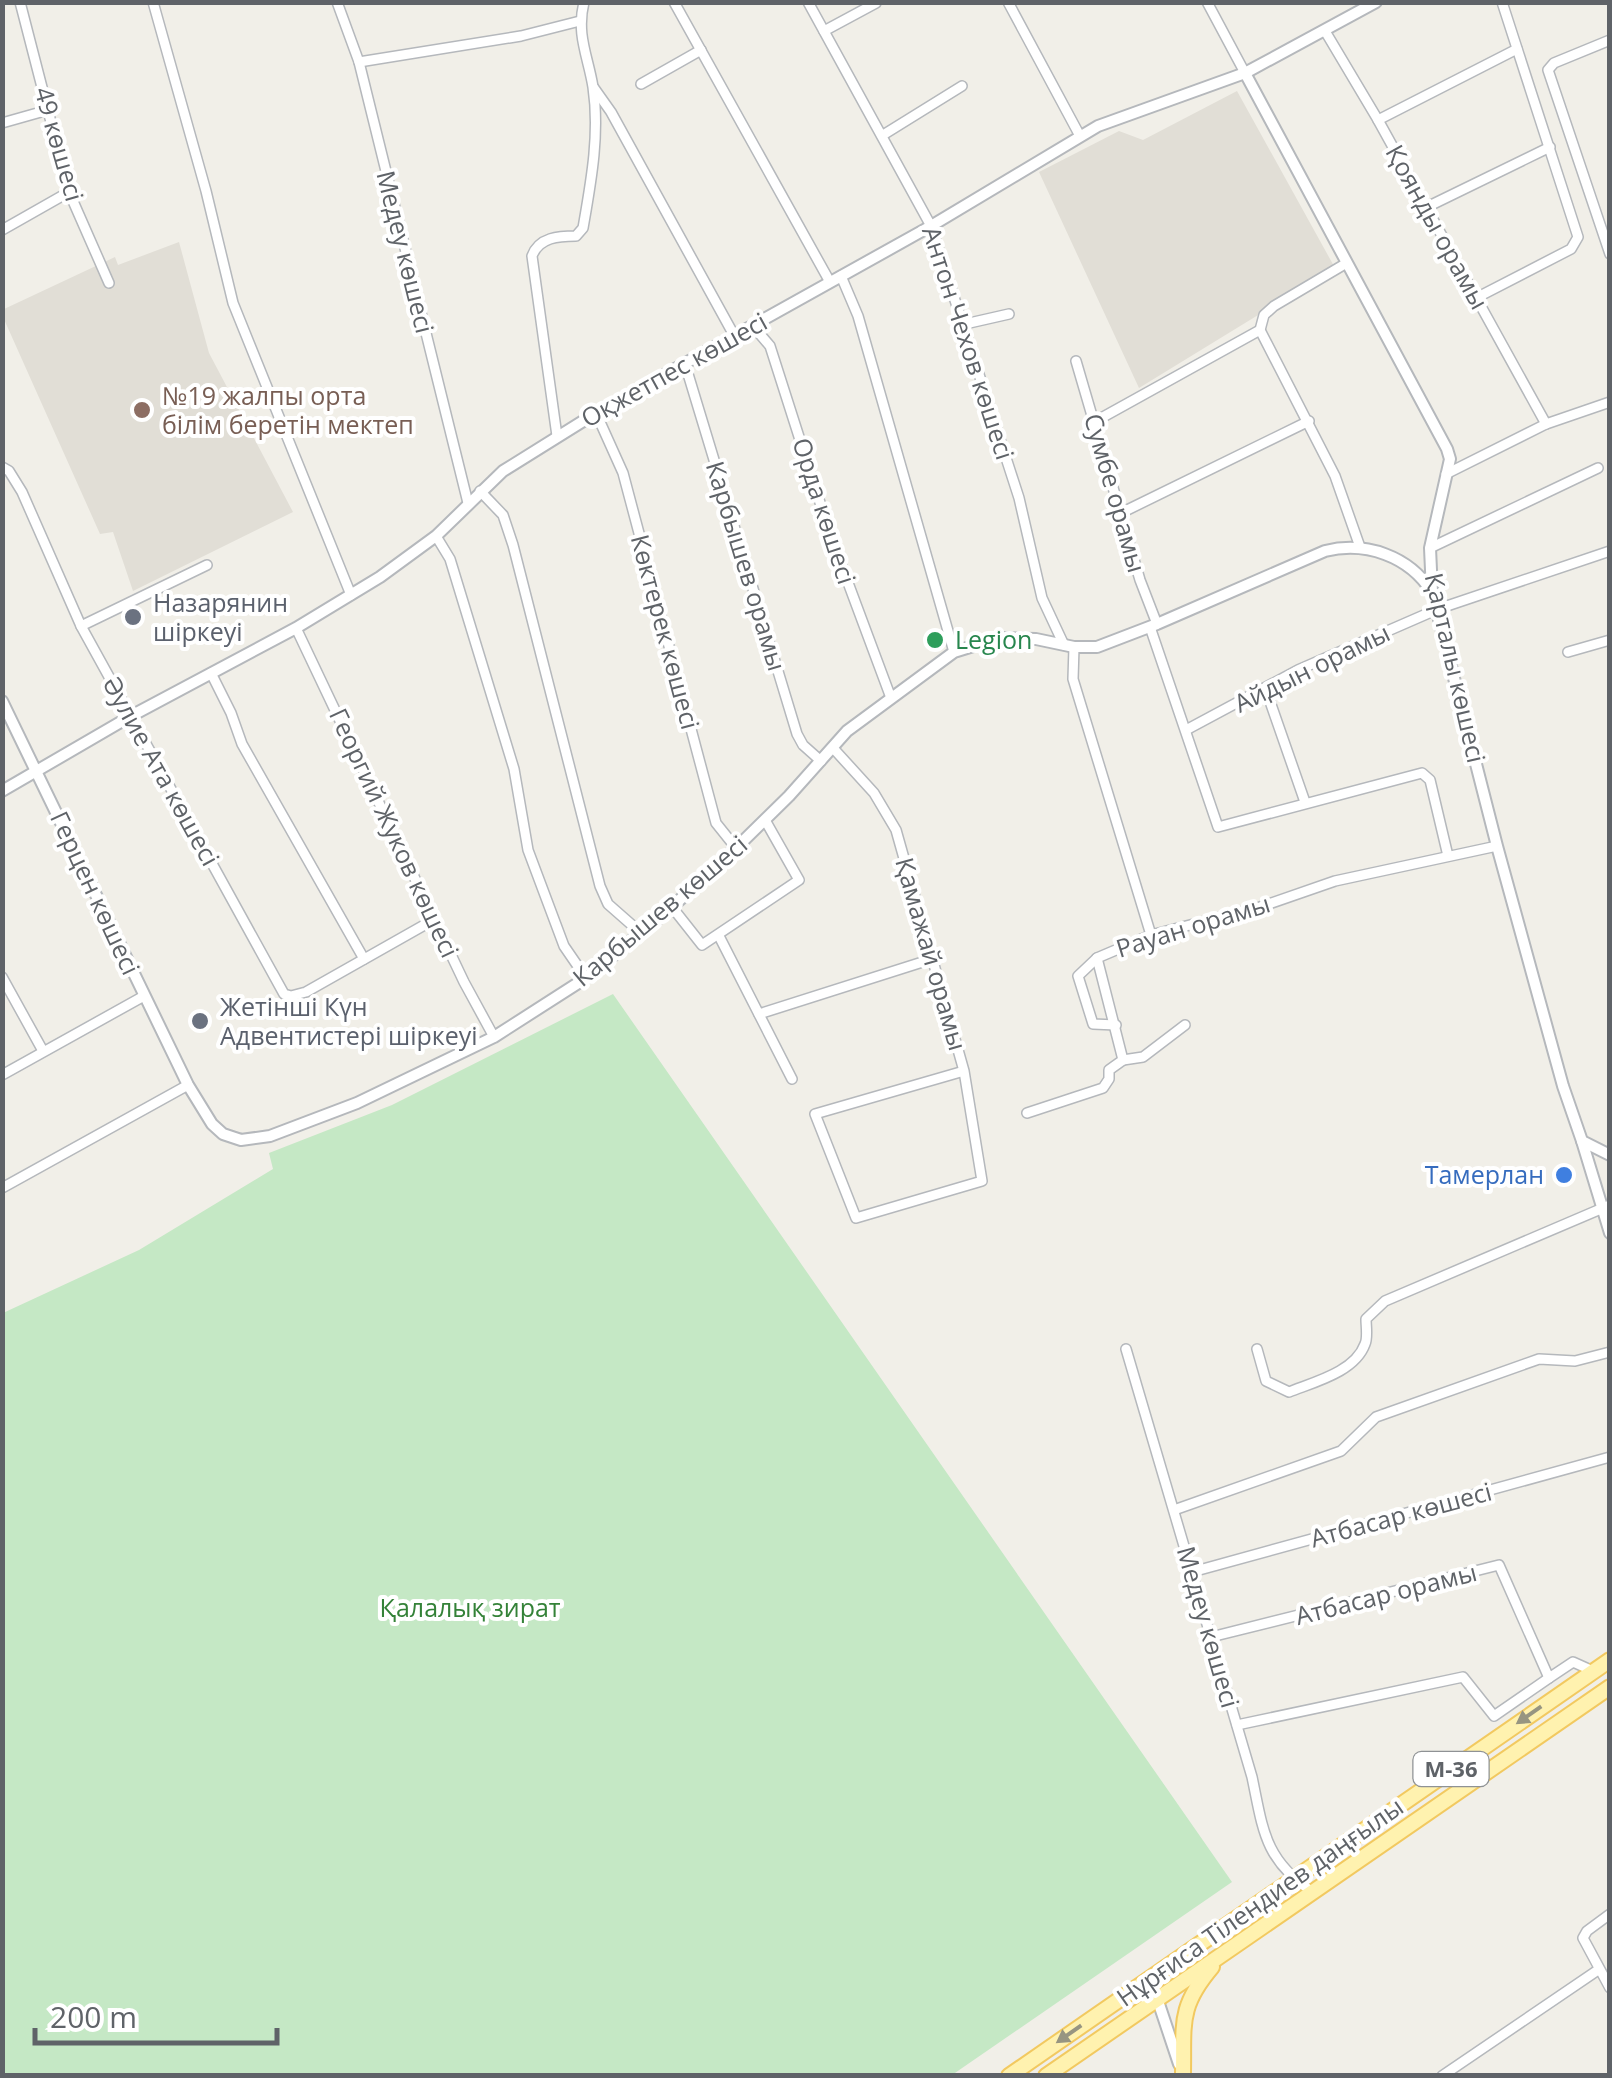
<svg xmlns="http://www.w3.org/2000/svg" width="1612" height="2078" font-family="'Open Sans',sans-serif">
	<rect width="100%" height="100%" fill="#f1efe8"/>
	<!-- education -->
	<g fill="#e1ded6">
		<path d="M1237 91 1335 268 1139 388 1039 172 1119 131 1143 140Z"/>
		<path d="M179 242 209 353 293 512 133 591 113 532 100 534 3 317 2 310 115 257 118 265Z"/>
	</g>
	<!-- green -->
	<path fill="#c5e8c5" d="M613 994 1232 1882 952 2075H3V1313L139 1250 268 1172 273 1169 269 1153 392 1105Z"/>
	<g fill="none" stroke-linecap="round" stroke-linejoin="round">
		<!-- minor casing -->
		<g stroke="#b5b8bc" stroke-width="12">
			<g id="minor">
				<path d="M20 2 69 192 109 283"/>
				<path d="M153 2 206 191 233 303 351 595"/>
				<path d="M337 2 359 62 468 503"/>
				<path d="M674 2 830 282"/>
				<path d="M808 2 931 226 1019 498 1042 598 1064 645"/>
				<path d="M1008 2 1080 136"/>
				<path d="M1207 2 1245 73"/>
				<path d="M824 31 876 3"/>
				<path d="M1325 31 1378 120 1546 424"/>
				<path d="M1610 40 1554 63 1548 70 1610 254"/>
				<path d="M359 62 521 36 580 21"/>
				<path d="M641 84 701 50"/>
				<path d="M594 88 611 112 735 337"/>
				<path d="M1378 120 1517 49"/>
				<path d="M2 123 48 110"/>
				<path d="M883 135 962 86"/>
				<path d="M1427 207 1550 147"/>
				<path d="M2 230 69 192"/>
				<path d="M841 276 858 316 954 652"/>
				<path d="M1476 298 1571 249 1578 237 1502 2"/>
				<path d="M965 324 1009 314"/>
				<path d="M753 326 770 346 831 537 891 698"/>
				<path d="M1260 330 1335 476 1360 547"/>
				<path d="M1076 361 1140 580 1157 624"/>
				<path d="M685 364 797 734 803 745 821 761"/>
				<path d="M596 413 623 473 716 823 736 848"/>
				<path d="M1094 422 1260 330 1264 315 1274 306 1345 264"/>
				<path d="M557 436 532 256C539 237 559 236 576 236L583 228C591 182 600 134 593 87 588 56 576 35 584 2"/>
				<path d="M2 467 9 471 22 492 81 626 284 994 291 996 306 992 435 919"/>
				<path d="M1446 474 1546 424 1610 402"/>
				<path d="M480 491 503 515 513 545 600 886 608 904 641 933"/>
				<path d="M1121 513 1309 421"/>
				<path d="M436 536 450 559 514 769 528 850 564 946 586 978"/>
				<path d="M1430 548 1598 468"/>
				<path d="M81 626 207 565"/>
				<path d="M1150 627 1218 827 1422 773 1430 780 1448 856"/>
				<path d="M296 628 464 982 494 1037"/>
				<path d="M1074 647 1073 679 1151 935"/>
				<path d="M1568 652 1610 640"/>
				<path d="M211 673 231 713 242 744 364 959"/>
				<path d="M1266 690 1305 802"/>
				<path d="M1186 730 1298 670 1438 609 1610 551"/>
				<path d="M833 748 874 793 896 830 964 1071 982 1181 856 1218 815 1114 964 1071"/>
				<path d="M672 907 702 945 799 880 765 820"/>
				<path d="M719 936 792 1079"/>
				<path d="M1097 958 1078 976 1093 1024 1116 1025"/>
				<path d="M2 977 43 1051"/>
				<path d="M759 1014 932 959"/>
				<path d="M1123 1060 1143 1057 1185 1025"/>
				<path d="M2 1075 144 996"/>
				<path d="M1027 1113 1103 1088 1109 1079V1070L1123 1060 1097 958 1151 935 1260 907 1335 881 1497 846"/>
				<path d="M2 1188 188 1085"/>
				<path d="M1126 1349 1252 1777C1263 1829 1264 1859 1311 1891"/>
				<path d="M1257 1349 1266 1381 1289 1392C1314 1382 1355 1372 1365 1344 1368 1338 1366 1326 1366 1319L1385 1301 1610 1205"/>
				<path d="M1174 1510 1341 1451 1376 1417 1539 1359 1575 1361 1610 1352"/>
				<path d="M1192 1572 1610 1457"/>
				<path d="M1211 1637 1499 1565 1549 1678 1573 1662 1593 1671"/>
				<path d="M1237 1725 1463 1677 1494 1716 1549 1678"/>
				<path d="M1610 1914 1587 1931 1583 1938 1610 1988"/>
				<path d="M1442 2076 1598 1970"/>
			</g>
		</g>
		<!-- tertiary casing -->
		<g stroke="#b5b8bc" stroke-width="14">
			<g id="tertiary">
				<path d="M1245 73 1447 449 1450 459 1430 548 1432 592 1497 846 1563 1086 1582 1141 1610 1155"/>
				<path d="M2 701 188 1085 212 1124 223 1134 241 1140 270 1136 357 1103 494 1037 586 978 672 907 736 848 789 796 847 731 954 652 999 638 1036 639 1074 647H1097L1157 624 1325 551C1366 541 1409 556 1432 592"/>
				<path d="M2 791 131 716 296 628 380 577 436 536 503 471 596 413 931 226 1098 126 1245 73 1376 2"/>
				<path d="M1582 1141 1610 1233"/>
				<path d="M1157 1998 1179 2064"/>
			</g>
		</g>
		<!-- primary casing -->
		<g stroke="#f2c960" stroke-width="18">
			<g id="primary">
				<path d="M1183 2073C1184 2024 1178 2007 1212 1967"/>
				<path d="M1009 2076 1610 1660"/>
				<path d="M1046 2076 1610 1687"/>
			</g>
		</g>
		<!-- minor -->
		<use href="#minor" stroke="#fff" stroke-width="9"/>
		<!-- tertiary -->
		<use href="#tertiary" stroke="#fff" stroke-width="10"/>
		<!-- primary -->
		<use href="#primary" stroke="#fff2af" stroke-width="14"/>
	</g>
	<!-- one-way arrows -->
	<defs><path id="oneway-solid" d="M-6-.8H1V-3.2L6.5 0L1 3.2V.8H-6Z" transform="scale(2.5)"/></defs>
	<g fill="#979581">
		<use href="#oneway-solid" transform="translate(1529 1715) rotate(145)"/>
		<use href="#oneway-solid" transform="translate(1069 2034) rotate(145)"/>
	</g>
	<!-- markers -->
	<circle fill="#8d6e63" stroke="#fff" stroke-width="4" cx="142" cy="410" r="10"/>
	<g fill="#6b7280" stroke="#fff" stroke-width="4">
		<circle cx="133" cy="617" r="10"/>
		<circle cx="200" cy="1021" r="10"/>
	</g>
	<circle fill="#2e9e5b" stroke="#fff" stroke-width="4" cx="935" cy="640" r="10"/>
	<circle fill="#3f7fe0" stroke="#fff" stroke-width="4" cx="1564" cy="1175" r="10"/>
	<g text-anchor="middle" stroke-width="8" stroke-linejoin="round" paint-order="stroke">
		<!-- shield labels -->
		<rect fill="#fff" stroke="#8f9295" stroke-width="2.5" x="1413.5" y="1752" width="75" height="34" rx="8"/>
		<g font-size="22" font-weight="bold" fill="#5f6368">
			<text x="1451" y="1777">M-36</text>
		</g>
		<!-- street labels -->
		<g font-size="25" fill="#5f6368" stroke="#fff">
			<text transform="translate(59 144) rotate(74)" y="9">49 көшесі</text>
			<text transform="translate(1437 227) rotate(61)" y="9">Қоянды орамы</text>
			<text transform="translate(405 252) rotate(76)" y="9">Медеу көшесі</text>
			<text transform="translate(968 343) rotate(72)" y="9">Антон Чехов көшесі</text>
			<text transform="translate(674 370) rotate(-29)" y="9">Оқжетпес көшесі</text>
			<text transform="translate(1115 493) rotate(74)" y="9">Сумбе орамы</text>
			<text transform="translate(824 511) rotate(72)" y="9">Орда көшесі</text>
			<text transform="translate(746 566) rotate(73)" y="9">Карбышев орамы</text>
			<text transform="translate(665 632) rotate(75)" y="9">Көктерек көшесі</text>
			<text transform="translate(1312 668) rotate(-26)" y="9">Айдын орамы</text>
			<text transform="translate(1455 668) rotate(77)" y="9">Қарталы көшесі</text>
			<text transform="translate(161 771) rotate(61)" y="9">Әулие Ата көшесі</text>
			<text transform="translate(394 833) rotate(65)" y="9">Георгий Жуков көшесі</text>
			<text transform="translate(95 893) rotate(65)" y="9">Герцен көшесі</text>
			<text transform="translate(660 911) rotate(-40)" y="9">Карбышев көшесі</text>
			<text transform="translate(1193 926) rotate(-17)" y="9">Рауан орамы</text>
			<text transform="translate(931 954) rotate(74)" y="9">Қамажай орамы</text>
			<text transform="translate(1401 1515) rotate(-15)" y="9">Атбасар көшесі</text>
			<text transform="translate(1386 1594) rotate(-14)" y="9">Атбасар орамы</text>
			<text transform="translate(1208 1627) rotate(74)" y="9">Медеу көшесі</text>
			<text transform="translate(1260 1902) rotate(-35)" y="9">Нұрғиса Тілендиев даңғылы</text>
		</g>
		<!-- education labels -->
		<g font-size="25" fill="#785e54" stroke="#fff" text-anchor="start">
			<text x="162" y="405">№19 жалпы орта<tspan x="162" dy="29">білім беретін мектеп</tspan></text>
		</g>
		<!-- worship labels -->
		<g font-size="25" fill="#5b616d" stroke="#fff" text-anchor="start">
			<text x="153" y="612">Назарянин<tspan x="153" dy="29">шіркеуі</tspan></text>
			<text x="220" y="1016">Жетінші Күн<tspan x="220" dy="29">Адвентистері шіркеуі</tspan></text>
		</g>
		<!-- leisure labels -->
		<g font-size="25" fill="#27864d" stroke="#fff" text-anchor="start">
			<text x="955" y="649">Legion</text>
		</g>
		<!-- shop labels -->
		<g font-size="25" fill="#366cbe" stroke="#fff" text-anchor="end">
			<text x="1544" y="1184">Тамерлан</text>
		</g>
		<!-- park labels -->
		<g font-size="25" fill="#348238" stroke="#fff">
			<text x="470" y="1617">Қалалық зират</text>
		</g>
	</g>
	<!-- border -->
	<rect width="1612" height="2078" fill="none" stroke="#5f6368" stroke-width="10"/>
	<!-- scale -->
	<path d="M35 2028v15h242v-15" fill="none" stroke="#5f6368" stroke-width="5"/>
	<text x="50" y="2028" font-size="30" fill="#5f6368" stroke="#ffffff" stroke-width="8" paint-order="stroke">200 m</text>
</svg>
